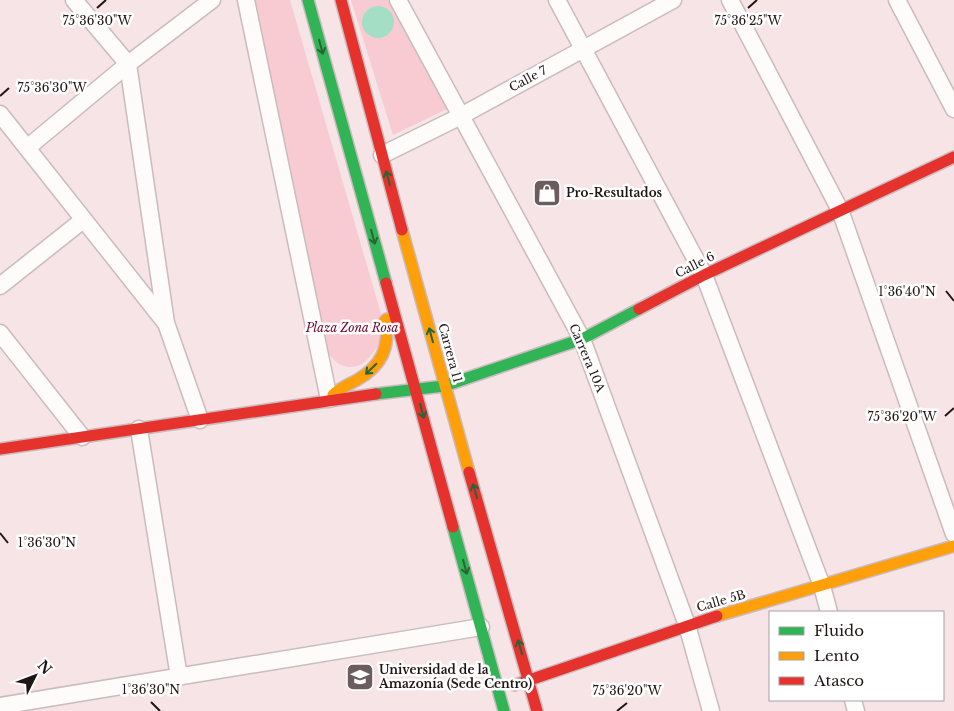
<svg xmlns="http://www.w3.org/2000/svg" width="954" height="711" font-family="'Libre Baskerville',serif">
	<rect width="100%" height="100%" fill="#f6e4e6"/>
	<!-- green -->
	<g fill="#f7cbd1">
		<path d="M252 0H290L386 331C377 347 365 375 341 365 336 363 331 356 326 352Z"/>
		<path d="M351 0H388L447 109 393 135Z"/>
	</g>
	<!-- water -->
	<circle fill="#a3dec5" cx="378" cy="22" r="16"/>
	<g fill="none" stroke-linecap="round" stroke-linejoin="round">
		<!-- street casing -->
		<g stroke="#cabbbd" stroke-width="19">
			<g id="street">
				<path d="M74 0 128 64 166 323 200 420"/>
				<path d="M246 0 329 399"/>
				<path d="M398 0 582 339 687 625 711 711"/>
				<path d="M557 0 704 275 822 586 829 612"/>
				<path d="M730 0 840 210 954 534"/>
				<path d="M897 0 954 109"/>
				<path d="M0 114 165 322"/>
				<path d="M27 148 128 64 212 0"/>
				<path d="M382 155 459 117 673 0"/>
				<path d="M0 286 83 220"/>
				<path d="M0 333 82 437"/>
				<path d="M139 429 179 677"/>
				<path d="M853 700 856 711"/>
				<path d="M0 706 481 627"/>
			</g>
		</g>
		<!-- fast casing -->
		<g stroke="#cabbbd" stroke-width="14">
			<g id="fast">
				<path d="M308 0 386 283"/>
				<path d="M376 394 444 386 582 339 639 309"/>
				<path d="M453 527 504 711"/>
			</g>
		</g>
		<!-- slow casing -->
		<g stroke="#cabbbd" stroke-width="14">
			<g id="slow">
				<path d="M402 230 469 472"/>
				<path d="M333 395C340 388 348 385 357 380 380 367 391 348 385 321L387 319"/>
				<path d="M717 616 954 546"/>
			</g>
		</g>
		<!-- jam casing -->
		<g stroke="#cabbbd" stroke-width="14">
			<g id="jam">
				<path d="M341 0 402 230"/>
				<path d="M386 283 453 527"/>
				<path d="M639 309 704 275 954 157"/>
				<path d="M0 449 376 394"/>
				<path d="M469 472 537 711"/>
				<path d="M515 685 717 616"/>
			</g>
		</g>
		<!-- street -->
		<use href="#street" stroke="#fefbfb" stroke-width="16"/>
		<!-- fast -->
		<use href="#fast" stroke="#30b455" stroke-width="11"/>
		<!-- slow -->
		<use href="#slow" stroke="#ff9f0a" stroke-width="11"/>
		<!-- jam -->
		<use href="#jam" stroke="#e5322d" stroke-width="11"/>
	</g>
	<!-- one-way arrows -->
	<defs><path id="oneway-shaft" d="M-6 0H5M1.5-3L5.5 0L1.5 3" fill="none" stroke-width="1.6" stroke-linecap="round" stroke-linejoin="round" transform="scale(1.25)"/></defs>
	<g stroke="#286436">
		<use href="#oneway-shaft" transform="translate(321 47) rotate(75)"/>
		<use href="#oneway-shaft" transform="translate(388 178) rotate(-105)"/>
		<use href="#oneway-shaft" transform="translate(373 237) rotate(75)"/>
		<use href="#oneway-shaft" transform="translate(431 335) rotate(-105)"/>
		<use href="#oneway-shaft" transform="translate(371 369) rotate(136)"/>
		<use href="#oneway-shaft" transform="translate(422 411) rotate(75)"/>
		<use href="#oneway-shaft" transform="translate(475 491) rotate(-106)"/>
		<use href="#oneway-shaft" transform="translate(465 567) rotate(75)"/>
		<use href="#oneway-shaft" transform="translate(520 647) rotate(-106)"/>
	</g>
	<!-- ticks -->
	<path fill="none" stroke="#201516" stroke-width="2" d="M97 8 106 0M748 8 757 0M0 96 9 88M946 291 954 301M945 416 954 408M0 533 8 543M151 702 160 711M617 711 627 703"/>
	<!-- icons -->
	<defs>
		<g id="shop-square" transform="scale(1.4375)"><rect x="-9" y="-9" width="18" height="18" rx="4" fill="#6b5d5f" stroke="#fff"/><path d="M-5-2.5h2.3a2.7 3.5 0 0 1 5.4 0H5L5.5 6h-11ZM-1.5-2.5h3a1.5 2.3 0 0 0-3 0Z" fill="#fff"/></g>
		<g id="university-square" transform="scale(1.4375)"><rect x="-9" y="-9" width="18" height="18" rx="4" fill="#6b5d5f" stroke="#fff"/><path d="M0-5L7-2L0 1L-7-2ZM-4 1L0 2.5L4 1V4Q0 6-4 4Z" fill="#fff"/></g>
	</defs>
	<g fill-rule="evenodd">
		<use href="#shop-square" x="547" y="193"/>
		<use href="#university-square" x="360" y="677"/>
	</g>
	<g text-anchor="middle" stroke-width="5" stroke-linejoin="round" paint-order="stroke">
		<!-- street labels -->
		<g font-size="12" fill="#201516" stroke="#fff">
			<text transform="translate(528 79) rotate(-28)" y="4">Calle 7</text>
			<text transform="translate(695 265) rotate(-27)" y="4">Calle 6</text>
			<text transform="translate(450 353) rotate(75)" y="4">Carrera 11</text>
			<text transform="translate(587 358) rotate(67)" y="4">Carrera 10A</text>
			<text transform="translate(721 601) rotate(-16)" y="4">Calle 5B</text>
		</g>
		<!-- poi labels -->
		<g font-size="12" font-weight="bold" fill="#201516" stroke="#fff" text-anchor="start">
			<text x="566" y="197">Pro-Resultados</text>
			<text x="379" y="674">Universidad de la<tspan x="379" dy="14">Amazonía (Sede Centro)</tspan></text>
		</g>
		<!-- park labels -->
		<g font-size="12" font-style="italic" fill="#6c052a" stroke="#fff">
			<text x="352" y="332">Plaza Zona Rosa</text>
		</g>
	</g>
	<g font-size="12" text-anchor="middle" fill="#201516" stroke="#fff" stroke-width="5" stroke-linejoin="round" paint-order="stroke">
		<text x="97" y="25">75°36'30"W</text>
		<text x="748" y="25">75°36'25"W</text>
		<text x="52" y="92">75°36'30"W</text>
		<text x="907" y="296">1°36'40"N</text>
		<text x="902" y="421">75°36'20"W</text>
		<text x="47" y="547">1°36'30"N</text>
		<text x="151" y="694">1°36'30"N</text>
		<text x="627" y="695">75°36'20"W</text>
	</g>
	<!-- legend -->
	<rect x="769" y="611" width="175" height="90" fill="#ffffff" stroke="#a6a1a2"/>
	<rect x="779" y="627" width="25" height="8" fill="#30b455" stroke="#a6a1a2"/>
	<text x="814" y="636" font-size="15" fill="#201516">Fluido</text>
	<rect x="779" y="652" width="25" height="8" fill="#ff9f0a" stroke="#a6a1a2"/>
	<text x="814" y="661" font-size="15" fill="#201516">Lento</text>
	<rect x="779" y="677" width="25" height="8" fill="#e5322d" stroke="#a6a1a2"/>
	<text x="814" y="686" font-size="15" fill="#201516">Atasco</text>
	<!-- north arrow -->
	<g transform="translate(35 676) rotate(48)" stroke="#ffffff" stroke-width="4" paint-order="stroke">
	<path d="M0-4L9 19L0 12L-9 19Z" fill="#201516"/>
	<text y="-8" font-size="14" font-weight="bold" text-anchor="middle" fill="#201516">N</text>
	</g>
</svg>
